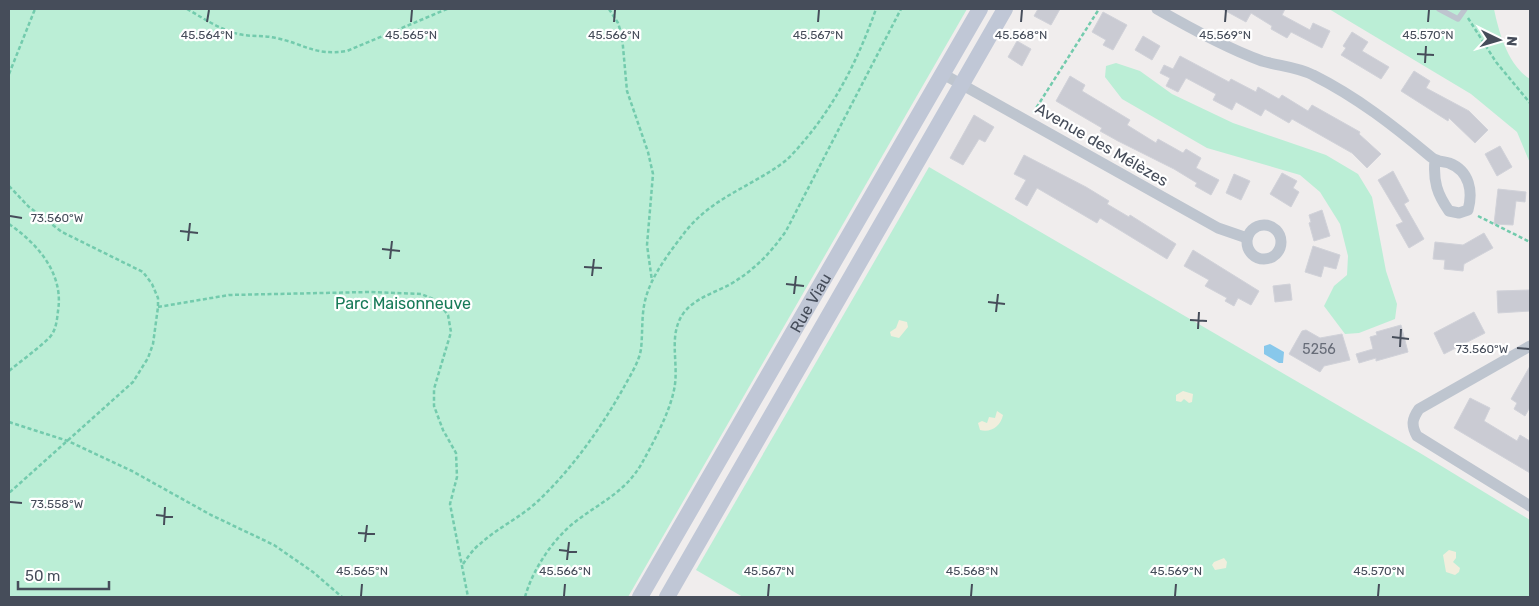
<svg xmlns="http://www.w3.org/2000/svg" width="1539" height="606" font-family="Rubik,sans-serif">
	<rect width="100%" height="100%" fill="#f0eded"/>
	<!-- green -->
	<g fill="#bbeed6">
		<path d="M9 9H967L628 597H9Z"/>
		<path d="M1329 9H1494C1499 33 1508 65 1530 79V163L1517 132 1471 94Z"/>
		<path d="M1116 63 1140 71 1172 94 1233 123 1326 155 1358 174 1372 197 1386 271 1397 304 1395 319 1359 333 1345 334 1324 306 1334 286 1347 275 1348 256 1340 224 1320 192 1300 175 1207 148 1122 99 1105 77 1106 66Z"/>
		<path d="M929 167 1420 453 1530 520V597H743L696 570Z"/>
	</g>
	<!-- sand -->
	<g fill="#f1eedd">
		<path d="M899 320 907 322 908 327 899 338 891 336 890 332 896 328Z"/>
		<path d="M1183 391 1193 394 1192 402 1189 403 1184 399 1181 402 1176 401V395Z"/>
		<path d="M997 411 1003 415C1001 426 991 433 980 430L978 423 982 421 987 423 989 417 995 418Z"/>
		<path d="M1449 550 1456 552V558L1453 562 1460 568 1459 572 1455 575 1446 572 1443 555Z"/>
		<path d="M1224 558 1227 562 1226 568 1215 570 1212 565 1214 562Z"/>
	</g>
	<!-- water -->
	<path fill="#88c8eb" d="M1270 344 1284 352 1283 363H1279L1264 354V346Z"/>
	<!-- building -->
	<g fill="#cacbd3" stroke="#d1d2d9">
		<path d="M1038 9H1060L1051 25 1034 16Z"/>
		<path d="M1222 9H1285L1282 15 1310 30 1313 23 1330 31 1322 48 1291 32 1287 38 1271 29 1272 26 1251 13 1246 22Z"/>
		<path d="M1103 12 1127 25 1113 50 1103 45 1106 40 1092 32Z"/>
		<path d="M1352 32 1368 42 1362 51 1389 67 1381 79 1341 55 1346 48 1343 46Z"/>
		<path d="M1143 36 1160 46 1152 60 1135 50Z"/>
		<path d="M1017 41 1031 49 1022 66 1008 57Z"/>
		<path d="M1180 56 1229 82 1231 79 1256 92 1258 87 1279 99 1282 95 1308 111 1312 105 1360 132 1359 134 1381 154 1367 168 1352 153 1292 119 1289 123 1265 109 1261 116 1236 102 1232 110 1213 100 1216 94 1186 78 1178 92 1166 86 1170 78 1160 73 1164 65 1173 69Z"/>
		<path d="M1414 71 1430 81 1426 88 1469 111 1488 130 1475 143 1449 118 1448 121 1401 91Z"/>
		<path d="M1070 76 1085 85 1082 91 1130 120 1127 125 1156 143 1158 139 1183 153 1186 149 1201 158 1196 168 1219 180 1211 195 1195 186 1197 183 1174 169 1118 141 1100 131 1102 128 1056 101Z"/>
		<path d="M974 115 994 127 985 142 979 139 963 165 950 158Z"/>
		<path d="M1500 146 1512 167 1497 176 1485 154Z"/>
		<path d="M1024 155 1086 187 1109 201 1107 204 1129 217 1130 215 1176 244 1167 259 1100 218 1097 223 1037 188 1027 206 1015 199 1026 180 1014 174Z"/>
		<path d="M1393 171 1409 201 1404 204 1424 239 1409 248 1396 225 1403 222 1378 180Z"/>
		<path d="M1282 173 1297 181 1293 188 1299 192 1291 207 1270 194Z"/>
		<path d="M1234 174 1250 181 1241 200 1226 193Z"/>
		<path d="M1498 189 1526 192 1525 202 1516 201 1513 225 1494 224Z"/>
		<path d="M1322 210 1330 236 1314 241 1309 223 1311 222 1309 215Z"/>
		<path d="M1484 233 1493 248 1464 264 1463 271 1444 269 1445 260 1433 259 1435 242 1463 245Z"/>
		<path d="M1313 246 1340 255 1336 269 1324 266 1321 277 1305 272Z"/>
		<path d="M1193 250 1259 291 1251 305 1238 298 1234 306 1225 301 1227 298 1205 286 1209 280 1184 266Z"/>
		<path d="M1290 284 1292 300 1275 302 1273 286Z"/>
		<path d="M1529 290 1530 311 1498 313 1497 291Z"/>
		<path d="M1474 312 1485 333 1444 354 1434 333Z"/>
		<path d="M1401 325 1408 352 1376 361V358L1359 363 1356 354 1373 349 1370 337 1377 335 1376 332Z"/>
		<path d="M1306 330 1320 338 1342 334 1350 360 1324 366 1320 372 1289 354 1302 331Z"/>
		<path d="M1530 366V407L1525 416 1514 409 1517 403 1511 399Z"/>
		<path d="M1470 398 1490 408 1484 421 1517 441 1520 435 1530 441V473L1454 428Z"/>
	</g>
	<g fill="none" stroke-linecap="round" stroke-linejoin="round">
		<!-- path -->
		<g stroke="#73cbad" stroke-width="2.5" stroke-dasharray="4 2.5" stroke-linecap="butt">
			<path d="M187 9C203 18 219 29 238 34 251 37 264 35 276 38 305 44 314 56 347 51L447 9"/>
			<path d="M609 9 618 23 622 36 627 91 648 152 653 174 647 245 652 281"/>
			<path d="M1468 18 1496 62 1530 103"/>
			<path d="M9 74 35 9"/>
			<path d="M1033 113 1099 9"/>
			<path d="M9 186 29 207 62 232 143 272 152 284 158 298V307L153 344 148 358 133 382 9 493"/>
			<path d="M1478 216 1530 242"/>
			<path d="M9 224C38 244 64 274 58 311 57 320 56 330 50 337 38 349 22 360 9 371"/>
			<path d="M158 307 229 295 369 292 421 294 433 299 441 306 448 315 451 332 434 389V406L443 430 456 453 457 477 450 504 468 597"/>
			<path d="M9 422 68 441 132 471 211 515 274 545 313 572 342 597"/>
			<path d="M463 564C468 557 473 549 480 544 497 528 520 518 538 501 572 469 601 428 624 387 630 376 639 362 641 349 643 331 641 314 646 297 653 273 670 252 685 232 711 199 747 188 780 165 789 159 797 149 804 141 837 102 859 57 876 9"/>
			<path d="M525 597C532 572 549 545 569 527 594 505 624 495 642 463 654 441 669 414 674 390 680 363 666 333 686 310 697 298 715 292 729 285 753 271 770 254 786 231L901 9"/>
		</g>
		<!-- service -->
		<path stroke="#bec5cf" stroke-width="5.5" d="M1439 9 1458 19 1465 9"/>
		<!-- minor -->
		<g stroke="#bec5cf" stroke-width="11">
			<path d="M1157 9C1190 28 1226 48 1262 61 1279 66 1298 67 1313 75 1357 97 1394 126 1431 157 1437 162 1442 161 1449 163 1470 171 1473 192 1468 210L1459 213 1449 211C1437 194 1433 181 1435 160"/>
			<path d="M943 74 1218 228 1247 238"/>
			<circle cx="1264" cy="242" r="17"/>
			<path d="M1530 346 1419 409C1412 419 1411 425 1417 436L1530 506"/>
		</g>
		<!-- secondary -->
		<g stroke="#c0c7d6" stroke-width="16">
			<path id="s1" d="M640 597 980 9"/>
			<path d="M667 597 1005 9"/>
		</g>
	</g>
	<!-- ticks -->
	<path fill="none" stroke="#464d5a" stroke-width="2" d="M207 22 209 10M411 22 412 10M614 22 615 10M818 22 819 10M1021 22 1022 10M1225 22 1226 10M1428 22 1429 10M1417 54 1434 55M1425 63 1426 46M10 216 22 218M180 231 198 233M188 241 190 223M382 249 400 251M390 259 392 241M584 267 602 268M592 276 594 259M786 284 804 286M794 294 796 276M988 302 1005 304M996 312 998 294M1190 320 1207 321M1198 329 1199 312M1392 337 1409 339M1400 347 1401 329M1517 348 1529 349M10 502 22 503M156 515 173 517M164 525 165 507M358 533 375 534M365 542 367 525M559 550 577 552M567 560 569 542M361 596 362 584M564 596 565 584M768 596 769 584M971 596 972 584M1175 596 1176 584M1378 596 1379 584"/>
	<g text-anchor="middle" stroke-width="4.5" stroke-linejoin="round" paint-order="stroke">
		<!-- number labels -->
		<g font-size="14" fill="#676c78">
			<text x="1319" y="354">5256</text>
		</g>
		<!-- street labels -->
		<g font-size="16" fill="#464d5a" stroke="#fff">
			<text transform="translate(1102 144) rotate(30)" y="6">Avenue des Mélèzes</text>
			<text dy="6" stroke="none"><textPath href="#s1" startOffset="340">Rue Viau</textPath></text>
		</g>
		<!-- park labels -->
		<g font-size="16" fill="#177a57" stroke="#fff">
			<text x="403" y="309">Parc Maisonneuve</text>
		</g>
	</g>
	<g font-size="12" text-anchor="middle" fill="#464d5a" stroke="#fff" stroke-width="4.5" stroke-linejoin="round" paint-order="stroke">
		<text x="207" y="39">45.564°N</text>
		<text x="411" y="39">45.565°N</text>
		<text x="614" y="39">45.566°N</text>
		<text x="818" y="39">45.567°N</text>
		<text x="1021" y="39">45.568°N</text>
		<text x="1225" y="39">45.569°N</text>
		<text x="1428" y="39">45.570°N</text>
		<text x="57" y="222">73.560°W</text>
		<text x="1482" y="353">73.560°W</text>
		<text x="57" y="508">73.558°W</text>
		<text x="362" y="575">45.565°N</text>
		<text x="565" y="575">45.566°N</text>
		<text x="769" y="575">45.567°N</text>
		<text x="972" y="575">45.568°N</text>
		<text x="1176" y="575">45.569°N</text>
		<text x="1379" y="575">45.570°N</text>
	</g>
	<!-- border -->
	<rect width="1539" height="606" fill="none" stroke="#464d5a" stroke-width="20"/>
	<!-- north arrow -->
	<g transform="translate(1499 40) rotate(95)" stroke="#ffffff" stroke-width="4" paint-order="stroke">
	<path d="M0-4L9 19L0 12L-9 19Z" fill="#464d5a"/>
	<text y="-8" font-size="14" font-weight="bold" text-anchor="middle" fill="#464d5a">N</text>
	</g>
	<!-- scale -->
	<path d="M18 581v8h91v-8" fill="none" stroke="#464d5a" stroke-width="2.5"/>
	<text x="25" y="581" font-size="15" fill="#464d5a" stroke="#ffffff" stroke-width="4" paint-order="stroke">50 m</text>
</svg>
